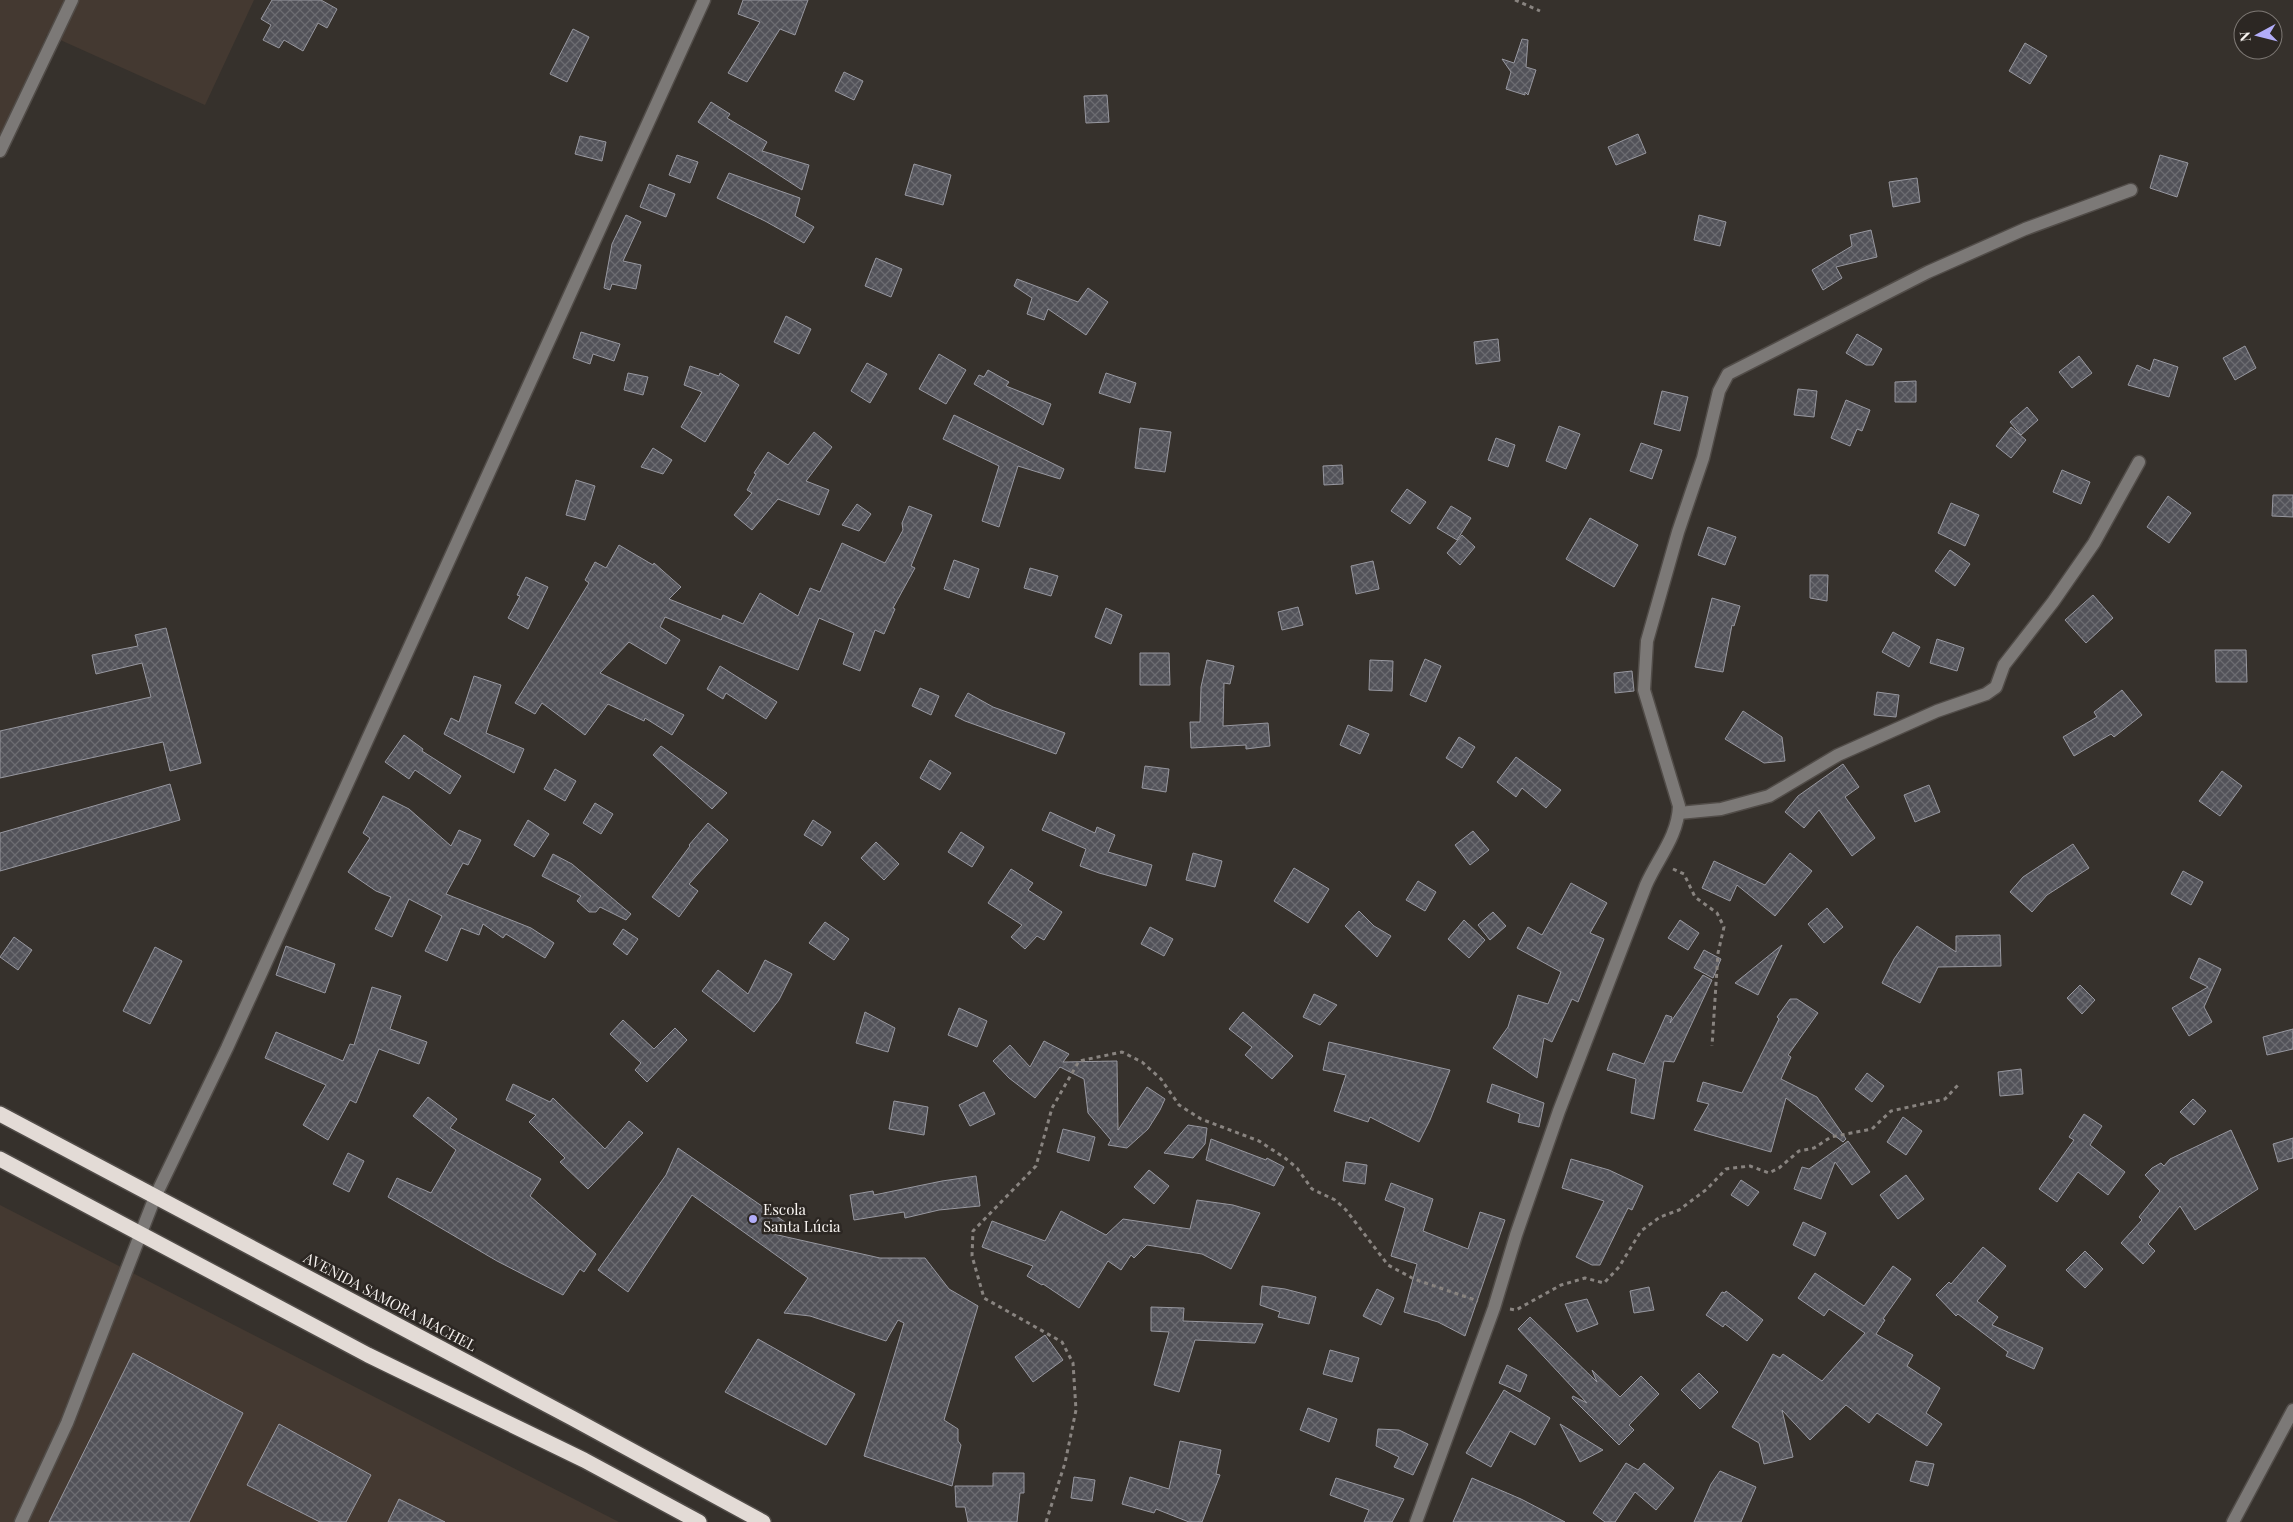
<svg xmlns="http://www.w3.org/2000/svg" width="2293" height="1522" font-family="'Playfair Display',serif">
	<defs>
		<pattern id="building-cross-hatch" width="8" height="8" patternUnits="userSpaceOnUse" patternTransform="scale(1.25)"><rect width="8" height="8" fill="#525259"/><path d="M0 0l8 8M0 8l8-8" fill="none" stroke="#6c6c71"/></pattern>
	</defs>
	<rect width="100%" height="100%" fill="#36312c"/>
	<!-- built -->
	<g fill="#443931">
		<path d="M0 0H254L205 105 47 34 0 149Z"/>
		<path d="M0 1205 74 1243 619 1522H0Z"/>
	</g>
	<!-- building -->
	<g fill="url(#building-cross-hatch)" stroke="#97979f">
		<path d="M272 0H321L337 9 327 28 318 23 303 51 284 40 279 48 263 40 271 25 261 19Z"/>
		<path d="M743 0H808L795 35 780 29 747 82 728 73 760 22 738 14Z"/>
		<path d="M573 29 589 37 567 82 550 74Z"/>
		<path d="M1522 39 1528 40 1526 67 1536 70 1528 95 1525 92V95L1506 89 1511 72 1502 59 1514 63Z"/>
		<path d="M2025 43 2047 56 2030 84 2009 71Z"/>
		<path d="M844 72 863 81 854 100 835 91Z"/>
		<path d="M1107 95 1109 122 1086 123 1084 96Z"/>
		<path d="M711 102 730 114 727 118 767 142 762 151 809 165 802 190 698 122Z"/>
		<path d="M1638 134 1646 153 1616 165 1608 147Z"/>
		<path d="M580 136 606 142 602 161 575 154Z"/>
		<path d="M677 155 698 162 690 183 669 175Z"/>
		<path d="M2160 155 2188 163 2177 197 2150 188Z"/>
		<path d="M914 164 951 175 943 205 905 195Z"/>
		<path d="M729 173 800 198 795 216 814 227 804 243 765 221 717 198Z"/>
		<path d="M1917 178 1920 202 1893 207 1889 182Z"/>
		<path d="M649 184 675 194 666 217 640 207Z"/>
		<path d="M626 215 641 222 623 261 641 265 636 289 612 284 610 290 604 288 612 244Z"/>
		<path d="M1699 215 1726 222 1720 246 1694 240Z"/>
		<path d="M1871 230 1877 257 1836 267 1842 278 1823 290 1812 270 1852 246 1850 235Z"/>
		<path d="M876 258 902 269 891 297 865 286Z"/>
		<path d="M1017 279 1078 302 1088 288 1108 302 1086 335 1048 309 1044 320 1027 314 1032 298 1014 286Z"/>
		<path d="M786 316 811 329 799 354 774 342Z"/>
		<path d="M581 332 620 344 614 361 593 354 590 364 573 358Z"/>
		<path d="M1857 334 1882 349 1873 365H1866L1846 353Z"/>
		<path d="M1498 339 1500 361 1476 364 1474 342Z"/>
		<path d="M2245 346 2256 368 2235 380 2223 358Z"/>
		<path d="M939 354 966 370 946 404 919 389Z"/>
		<path d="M2079 356 2092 373 2072 388 2059 372Z"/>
		<path d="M2154 359 2178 367 2169 397 2128 385 2137 365 2150 371Z"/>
		<path d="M867 363 887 374 870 403 851 391Z"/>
		<path d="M690 366 719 376 720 373 739 385 705 442 681 427 702 392 684 385Z"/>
		<path d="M988 370 1009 382 1006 386 1051 404 1043 425 974 384 979 375 984 377Z"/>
		<path d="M628 373 648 377 643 395 624 390Z"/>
		<path d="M1106 373 1136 383 1130 403 1099 393Z"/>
		<path d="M1916 381V402H1895V382Z"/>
		<path d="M1798 389 1817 391 1814 417 1794 415Z"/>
		<path d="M1662 391 1688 397 1680 431 1654 424Z"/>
		<path d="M1846 400 1870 410 1862 431 1857 429 1850 446 1831 438Z"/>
		<path d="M2027 407 2038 420 2021 435 2010 422Z"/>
		<path d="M954 415 1064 469 1060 479 1018 466 999 527 982 521 999 466 943 439Z"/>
		<path d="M1559 426 1580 434 1566 469 1546 461Z"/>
		<path d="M2011 427 2026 440 2011 458 1996 446Z"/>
		<path d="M1140 428 1171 432 1165 472 1135 468Z"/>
		<path d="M814 432 832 447 806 481 829 490 819 515 778 499 752 530 734 515 752 493 747 490 756 474 754 473 768 452 788 465Z"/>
		<path d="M1496 438 1515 445 1508 467 1488 460Z"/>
		<path d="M1641 443 1662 450 1652 479 1630 471Z"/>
		<path d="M653 448 672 460 663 474 641 467Z"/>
		<path d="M1342 465 1343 484 1324 485 1323 466Z"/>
		<path d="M2062 470 2090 482 2081 504 2053 492Z"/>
		<path d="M576 480 595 486 585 520 566 515Z"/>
		<path d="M1407 489 1426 502 1410 524 1391 511Z"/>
		<path d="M2273 495H2293V517L2272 516Z"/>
		<path d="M2168 496 2191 513 2169 543 2147 527Z"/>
		<path d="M1951 503 1979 515 1965 546 1938 533Z"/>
		<path d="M857 504 871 514 859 531 842 525Z"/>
		<path d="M909 506 932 515 911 566 915 568 893 608 895 609 884 634 875 630 860 671 843 664 854 633 819 618 798 670 665 617 660 627 680 640 666 664 629 642 600 673 684 715 672 735 645 718 644 721 608 704 585 735 542 703 535 714 515 703 589 583 585 580 595 562 606 568 619 545 653 565 654 563 681 587 669 599 721 620 723 615 743 624 760 593 798 616 810 588 820 592 842 543 885 563 903 530 902 523Z"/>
		<path d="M1451 506 1471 518 1457 540 1437 528Z"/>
		<path d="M1590 518 1638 545 1614 587 1566 559Z"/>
		<path d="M1708 527 1736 537 1725 565 1698 555Z"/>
		<path d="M1462 535 1475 547 1460 565 1447 553Z"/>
		<path d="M1950 550 1970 564 1955 586 1935 571Z"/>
		<path d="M954 560 979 569 969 598 944 589Z"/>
		<path d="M1373 561 1379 589 1356 594 1351 566Z"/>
		<path d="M1030 568 1058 576 1051 596 1024 588Z"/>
		<path d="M1810 575H1828L1827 601 1810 598Z"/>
		<path d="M526 577 548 587 528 629 508 618 520 596 517 595Z"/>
		<path d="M2093 595 2113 618 2086 643 2065 620Z"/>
		<path d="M1712 598 1740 606 1734 626 1732 625 1723 672 1695 667Z"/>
		<path d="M1298 607 1303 625 1282 630 1278 612Z"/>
		<path d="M1106 608 1122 615 1111 644 1095 637Z"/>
		<path d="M166 628 201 763 170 771 163 742 0 778V731L151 697 142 663 96 674 92 655 138 646 135 635Z"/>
		<path d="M1893 632 1920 647 1909 667 1882 652Z"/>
		<path d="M1937 639 1964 648 1957 671 1930 663Z"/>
		<path d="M2215 650H2246L2247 682H2216Z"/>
		<path d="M1140 653H1169L1170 685H1140Z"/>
		<path d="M1425 659 1441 666 1426 702 1410 695Z"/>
		<path d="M1207 660 1234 666 1230 684 1224 683 1223 726 1268 723 1270 746 1246 749V745L1191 748 1190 722H1200L1201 687Z"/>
		<path d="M1370 660 1393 661 1392 691 1369 690Z"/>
		<path d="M720 666 777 702 766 719 726 693 723 699 707 689Z"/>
		<path d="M1632 671 1634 691 1615 693 1614 673Z"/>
		<path d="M474 676 501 685 486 733 524 749 514 773 444 734 451 718 459 722Z"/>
		<path d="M920 688 939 696 931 715 912 706Z"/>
		<path d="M2122 690 2142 715 2114 737 2111 734 2074 756 2063 737 2097 717 2094 712Z"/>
		<path d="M1877 692 1899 695 1896 717 1874 715Z"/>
		<path d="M968 693 993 707 1065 733 1056 754 965 721 955 716Z"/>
		<path d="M1743 711 1782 737 1785 761 1764 763 1725 739Z"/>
		<path d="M1348 725 1369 734 1360 754 1340 745Z"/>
		<path d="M404 735 423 749 422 751 461 776 450 794 415 770 409 779 385 762Z"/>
		<path d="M1459 737 1475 747 1462 768 1446 758Z"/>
		<path d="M661 746 727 793 712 809 653 755Z"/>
		<path d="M1516 757 1561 790 1546 808 1522 788 1516 797 1497 782Z"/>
		<path d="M930 760 951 773 940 790 920 778Z"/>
		<path d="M1843 764 1859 787 1845 797 1875 838 1852 856 1819 810 1804 828 1785 812 1798 796Z"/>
		<path d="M1145 766 1169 769 1166 792 1142 788Z"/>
		<path d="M555 769 576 781 565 801 544 789Z"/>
		<path d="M2222 771 2242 786 2220 816 2199 801Z"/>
		<path d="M170 784 180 820 0 871V833Z"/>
		<path d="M1929 785 1940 812 1915 822 1904 795Z"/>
		<path d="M383 796 409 809 451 846 459 830 481 840 468 865 463 863 446 894 531 928 554 943 545 958 506 934 503 938 483 924 479 935 461 928 447 961 425 951 442 916 409 899 392 937 375 929 391 897 376 891 348 872 370 838 363 833Z"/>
		<path d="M595 803 613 814 601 834 583 823Z"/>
		<path d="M1050 812 1095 833 1097 827 1115 835 1108 852 1152 865 1146 886 1099 873 1080 866 1086 849 1042 830Z"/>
		<path d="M528 820 549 834 534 857 514 845Z"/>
		<path d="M813 820 831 832 822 846 804 835Z"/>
		<path d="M708 823 728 840 689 884 698 891 679 917 652 897 690 846 689 845Z"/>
		<path d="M1473 831 1489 850 1470 865 1455 845Z"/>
		<path d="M961 832 984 847 972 867 948 852Z"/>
		<path d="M876 842 899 864 884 880 861 858Z"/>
		<path d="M2073 844 2089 868 2047 895 2032 912 2010 892 2023 877Z"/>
		<path d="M1193 853 1222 861 1215 887 1186 880Z"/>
		<path d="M1790 853 1812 871 1775 916 1737 885 1730 901 1702 888 1714 861 1765 885Z"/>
		<path d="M553 854 572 864 631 914 626 920 600 907 596 912H589L577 901 581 896 542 876Z"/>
		<path d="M1294 868 1329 889 1308 923 1274 901Z"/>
		<path d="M1011 869 1033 883 1028 890 1062 912 1044 940 1037 936 1025 949 1011 937 1022 925 988 903Z"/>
		<path d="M2183 871 2203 882 2191 905 2171 894Z"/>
		<path d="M1418 881 1436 892 1425 911 1406 900Z"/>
		<path d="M1571 883 1607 903 1590 933 1604 939 1578 1002 1572 999 1552 1042 1544 1038 1537 1078 1493 1048 1508 1027 1518 995 1548 1004 1561 972 1517 948 1528 927 1542 935Z"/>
		<path d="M1827 908 1843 927 1824 943 1808 924Z"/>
		<path d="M1359 911 1374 926 1391 936 1377 957 1345 926Z"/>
		<path d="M1493 912 1506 926 1490 940 1478 925Z"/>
		<path d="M1464 920 1485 940 1469 958 1448 939Z"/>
		<path d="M1680 920 1699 933 1688 950 1668 938Z"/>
		<path d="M825 922 849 939 834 960 809 943Z"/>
		<path d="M1917 926 1956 952V936L2000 935 2001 966 1938 967 1920 1003 1882 983 1894 959Z"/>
		<path d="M1150 927 1173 939 1164 956 1141 944Z"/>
		<path d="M623 929 638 939 627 955 613 944Z"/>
		<path d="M14 937 32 950 18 970 0 957Z"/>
		<path d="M1782 945 1758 995 1735 983Z"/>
		<path d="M286 946 335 964 325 993 276 975Z"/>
		<path d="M155 947 182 961 150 1024 123 1011Z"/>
		<path d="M1704 950 1721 959 1713 978 1694 968Z"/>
		<path d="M2199 958 2221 969 2204 1007 2212 1022 2189 1036 2172 1008 2208 987 2190 978Z"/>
		<path d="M765 960 792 974 779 1000 754 1032 702 991 718 970 748 994Z"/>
		<path d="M1703 975 1712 980 1674 1062 1664 1061 1654 1119 1631 1113 1636 1079 1607 1070 1613 1053 1644 1064 1666 1015 1672 1017 1670 1023Z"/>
		<path d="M2080 985 2095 1000 2082 1014 2067 998Z"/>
		<path d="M372 987 401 996 390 1029 427 1042 419 1064 379 1049 356 1103 350 1100 328 1140 303 1125 326 1085 265 1058 276 1032 343 1061 350 1044 354 1045Z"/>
		<path d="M1314 994 1337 1005 1320 1025 1303 1017Z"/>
		<path d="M1790 999H1797L1818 1013 1788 1055 1791 1057 1781 1079 1817 1097 1846 1139 1843 1142 1786 1098 1771 1152 1694 1130 1709 1104 1697 1101 1703 1082 1742 1093 1779 1019 1777 1017Z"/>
		<path d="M959 1008 987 1021 977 1047 948 1035Z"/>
		<path d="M865 1012 895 1028 888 1052 856 1043Z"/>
		<path d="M1243 1012 1293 1056 1272 1079 1245 1055 1252 1047 1229 1029Z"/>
		<path d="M623 1020 654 1049 675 1028 687 1040 647 1082 635 1070 641 1063 610 1034Z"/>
		<path d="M2293 1029V1049L2267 1055 2263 1037Z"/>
		<path d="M1044 1041 1069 1054 1063 1062 1117 1061 1118 1130 1147 1087 1165 1099 1160 1110 1148 1129 1127 1148 1108 1145 1111 1140 1088 1113 1084 1079 1060 1067 1035 1098 1009 1078 993 1061 1010 1045 1030 1067Z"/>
		<path d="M1329 1042 1450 1070 1430 1120 1419 1142 1370 1117 1368 1122 1334 1111 1346 1075 1323 1070Z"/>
		<path d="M2021 1069 2023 1094 2000 1096 1998 1072Z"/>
		<path d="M1867 1073 1884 1086 1872 1102 1855 1089Z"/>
		<path d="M513 1084 550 1102 553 1098 605 1149 629 1121 643 1133 588 1189 560 1162 565 1158 529 1122 536 1115 506 1100Z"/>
		<path d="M1492 1084 1544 1103 1539 1127 1518 1122 1520 1114 1487 1102Z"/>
		<path d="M984 1092 995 1114 970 1126 959 1105Z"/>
		<path d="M428 1097 457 1119 450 1128 541 1179 530 1196 596 1254 584 1272 580 1269 563 1295 497 1261 388 1197 397 1178 431 1193 456 1150 413 1116Z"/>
		<path d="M2193 1099 2206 1111 2194 1125 2180 1112Z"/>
		<path d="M894 1101 928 1107 924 1135 889 1129Z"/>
		<path d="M2084 1114 2102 1126 2090 1145 2125 1172 2108 1195 2078 1172 2057 1202 2039 1189 2074 1140 2069 1137Z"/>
		<path d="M1903 1117 1922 1131 1906 1155 1887 1142Z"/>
		<path d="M1188 1125 1207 1128 1205 1144 1193 1158 1164 1153Z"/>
		<path d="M1063 1129 1095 1137 1089 1161 1057 1152Z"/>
		<path d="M2231 1130 2258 1189 2195 1230 2180 1206 2148 1244 2155 1251 2143 1264 2121 1243 2142 1220 2139 1217 2160 1191 2145 1175 2152 1168 2161 1163 2164 1166 2170 1159Z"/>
		<path d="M2293 1138V1158L2278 1162 2273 1144Z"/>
		<path d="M1211 1139 1266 1160 1267 1158 1284 1167 1274 1186 1206 1160Z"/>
		<path d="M1848 1141 1870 1172 1852 1185 1835 1162 1821 1199 1794 1189 1802 1167 1809 1169Z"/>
		<path d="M678 1148 795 1229 769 1233 880 1258H925L949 1289 978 1306 944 1420 958 1429V1441L961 1445 952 1486 864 1456 904 1323 898 1320 886 1341 810 1316 784 1313 808 1278 692 1195 628 1292 598 1270 666 1175Z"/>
		<path d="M348 1153 364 1161 349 1192 333 1184Z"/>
		<path d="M1571 1159 1609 1170 1643 1186 1632 1210 1628 1208 1600 1265H1592L1576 1257 1604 1201 1562 1188Z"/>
		<path d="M1346 1162 1367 1165 1365 1184 1343 1181Z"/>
		<path d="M1149 1170 1169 1186 1154 1204 1134 1187Z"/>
		<path d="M1906 1175 1924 1199 1898 1219 1880 1195Z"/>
		<path d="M976 1176 980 1206 939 1210 905 1218 904 1212 854 1220 850 1195 873 1191 874 1195 942 1181Z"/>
		<path d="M1741 1180 1759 1192 1748 1206 1731 1195Z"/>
		<path d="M1391 1183 1433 1199 1423 1231 1468 1249 1480 1212 1505 1220 1465 1336 1438 1322 1404 1312 1417 1264 1391 1256 1405 1208 1385 1200Z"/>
		<path d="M1197 1200 1233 1205 1260 1213 1231 1269 1202 1254 1147 1245 1134 1258 1131 1255 1121 1270 1108 1261 1079 1308 1043 1284 1042 1285 1027 1276 1033 1266 982 1247 992 1221 1045 1241 1061 1211 1106 1235 1123 1219 1190 1229Z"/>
		<path d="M1803 1222 1826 1233 1815 1256 1793 1245Z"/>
		<path d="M1983 1247 2006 1266 1977 1301 1998 1317 1992 1325 2043 1348 2034 1369 2006 1356 2008 1352 1958 1314 1956 1316 1936 1295 1949 1282 1951 1284Z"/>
		<path d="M2085 1251 2103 1269 2085 1288 2066 1270Z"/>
		<path d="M1893 1266 1911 1279 1883 1319 1885 1320 1876 1334 1913 1355 1907 1366 1940 1388 1926 1413 1942 1424 1927 1446 1877 1413 1869 1423 1846 1405 1810 1440 1782 1410 1793 1457 1764 1464 1759 1443 1732 1427 1773 1354 1780 1358 1783 1354 1822 1381 1865 1333 1829 1309 1824 1316 1798 1298 1815 1273 1864 1306Z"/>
		<path d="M1262 1286 1285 1289 1316 1297 1309 1324 1278 1317 1280 1312 1260 1305Z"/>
		<path d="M1649 1287 1654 1310 1634 1313 1630 1291Z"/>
		<path d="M1377 1289 1394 1298 1381 1325 1363 1316Z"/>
		<path d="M1726 1291 1763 1320 1747 1341 1725 1324 1723 1327 1706 1315 1722 1292 1725 1293Z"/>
		<path d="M1587 1299 1598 1324 1577 1332 1565 1304Z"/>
		<path d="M1151 1307 1184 1308 1183 1321 1263 1324 1255 1343 1195 1340 1179 1392 1154 1385 1169 1332 1151 1331Z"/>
		<path d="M1530 1317 1597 1382 1592 1370 1620 1397 1641 1376 1659 1394 1629 1425 1634 1430 1619 1445 1572 1398 1573 1396 1587 1403 1518 1329Z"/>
		<path d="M1045 1335 1063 1360 1033 1382 1015 1357Z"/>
		<path d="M758 1339 855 1394 826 1445 725 1392Z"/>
		<path d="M1330 1350 1359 1358 1352 1382 1323 1374Z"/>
		<path d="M133 1353 243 1413 189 1522H49Z"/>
		<path d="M1507 1365 1527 1375 1520 1392 1499 1383Z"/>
		<path d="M1699 1373 1718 1392 1700 1409 1681 1390Z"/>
		<path d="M1504 1390 1550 1418 1535 1445 1510 1431 1491 1467 1466 1453Z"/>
		<path d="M1308 1408 1337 1419 1329 1442 1300 1430Z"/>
		<path d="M279 1424 371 1475 346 1522H320L247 1485Z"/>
		<path d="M1560 1424 1603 1450 1580 1462Z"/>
		<path d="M1378 1429 1399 1430 1428 1444 1413 1475 1394 1467 1399 1457 1376 1446Z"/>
		<path d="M1180 1441 1221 1450 1216 1474 1220 1475 1202 1522H1189L1156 1509 1154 1513 1122 1504 1130 1477 1169 1489Z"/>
		<path d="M1916 1461 1934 1464 1928 1486 1910 1481Z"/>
		<path d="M1626 1463 1638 1470 1644 1463 1674 1488 1656 1510 1635 1492 1615 1522H1605L1593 1513Z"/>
		<path d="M1720 1471 1756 1487 1741 1522H1694L1711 1484Z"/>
		<path d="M993 1473H1024V1493H1020L1017 1522H968L965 1507H956L955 1486H993Z"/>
		<path d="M1074 1477 1095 1480 1092 1501 1071 1498Z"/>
		<path d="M1336 1478 1404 1499 1392 1522H1364L1369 1510 1330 1495Z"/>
		<path d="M1472 1478 1521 1499 1565 1522H1453Z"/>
		<path d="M399 1499 445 1522H388Z"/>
	</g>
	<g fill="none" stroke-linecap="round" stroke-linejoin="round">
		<!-- minor casing -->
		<g stroke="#514c48" stroke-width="15">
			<g id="minor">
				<path d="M0 151 72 0"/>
				<path d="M1679 813 1721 809 1769 796 1838 755 1937 711 1986 694 1996 687 2004 665 2053 602 2094 543 2139 462"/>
				<path d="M21 1522 67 1423 155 1197 227 1048 704 0"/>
				<path d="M1416 1522 1494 1308 1516 1235 1559 1111 1646 885C1658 858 1678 836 1679 806L1644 690 1647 641 1678 532 1703 458 1719 391 1728 374 1928 272 2025 229 2131 190"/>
				<path d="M2233 1522 2293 1410"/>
			</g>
		</g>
		<!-- highway casing -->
		<g stroke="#514c48" stroke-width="18">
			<g id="highway">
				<path d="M0 1114 572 1418 763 1522"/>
				<path d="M0 1159 368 1355 584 1460 699 1522"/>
			</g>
		</g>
		<!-- path -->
		<g stroke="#898480" stroke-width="3" stroke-dasharray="4 4" stroke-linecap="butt">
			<path d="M1515 0 1540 11"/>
			<path d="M1673 869 1684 874 1695 897 1717 913 1724 927 1718 953 1712 1046"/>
			<path d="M1510 1309 1516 1310 1561 1285 1585 1278 1604 1283 1619 1267 1641 1231 1660 1217 1679 1210 1707 1189 1726 1169 1750 1166 1769 1173 1779 1168 1799 1151 1814 1148 1831 1137 1872 1129 1891 1111 1945 1099 1958 1085"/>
			<path d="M1046 1522 1065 1463 1076 1410 1073 1363 1062 1342 984 1298 972 1256 973 1231 1036 1166 1052 1108 1079 1061 1122 1052 1142 1062 1161 1079 1179 1105 1201 1119 1259 1141 1285 1158 1297 1168 1312 1189 1335 1200 1346 1210 1388 1265 1414 1279 1478 1301"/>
		</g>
		<!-- minor -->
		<use href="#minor" stroke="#7c7977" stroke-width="12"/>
		<!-- highway -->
		<use href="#highway" stroke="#e3dbd6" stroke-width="15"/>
	</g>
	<!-- markers -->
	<circle fill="#b2adf9" stroke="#2c2723" stroke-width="2" cx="753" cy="1219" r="5"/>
	<g text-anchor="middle" stroke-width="5" stroke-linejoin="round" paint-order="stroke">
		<!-- poi labels -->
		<g font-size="15" fill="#f8f4f1" stroke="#2c2723" text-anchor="start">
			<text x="763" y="1215">Escola<tspan x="763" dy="17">Santa Lúcia</tspan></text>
		</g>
		<!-- street labels -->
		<g font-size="15" fill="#f8f4f1" stroke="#2c2723">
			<text transform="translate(390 1302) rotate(28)" y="5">AVENIDA SAMORA MACHEL</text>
		</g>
	</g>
	<!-- north arrow -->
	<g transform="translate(2258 35) rotate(263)"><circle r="24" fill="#2c2723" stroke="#7e7975"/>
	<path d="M0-4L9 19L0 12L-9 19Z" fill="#b2adf9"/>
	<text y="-8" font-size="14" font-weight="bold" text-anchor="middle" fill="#f8f4f1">N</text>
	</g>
</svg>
